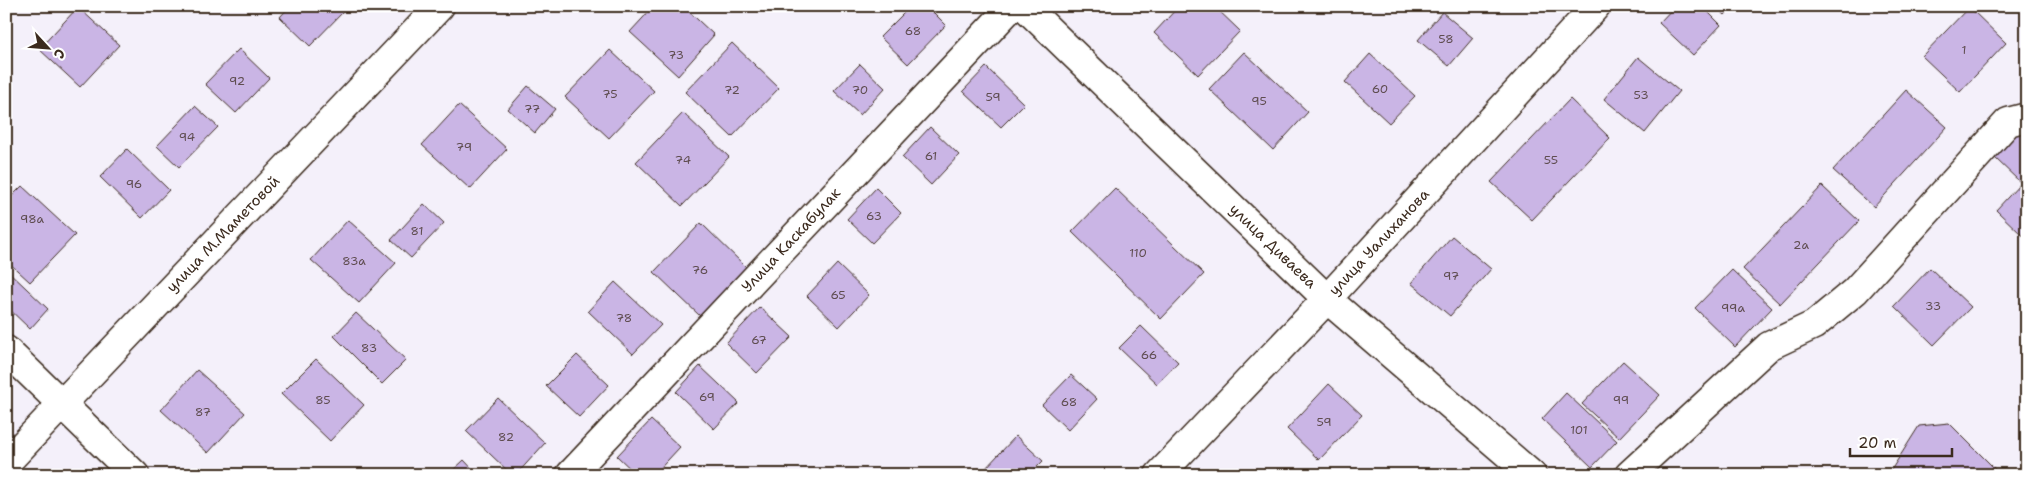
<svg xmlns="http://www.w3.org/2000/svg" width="2033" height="481" font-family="'Shantell Sans',sans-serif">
	<rect width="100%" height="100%" fill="#f4f0fa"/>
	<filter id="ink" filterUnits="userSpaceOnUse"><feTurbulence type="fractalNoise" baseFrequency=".02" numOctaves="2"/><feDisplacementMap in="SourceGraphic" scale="10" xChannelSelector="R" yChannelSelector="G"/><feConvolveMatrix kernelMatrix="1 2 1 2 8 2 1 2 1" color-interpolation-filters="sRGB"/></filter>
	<g filter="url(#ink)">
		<!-- building -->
		<g fill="#cab5e5" stroke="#3b2a1e">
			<path d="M290 6H337L343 12 310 46 280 17Z"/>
			<path d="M654 6H683L714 35 678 76 630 32Z"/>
			<path d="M911 6H927L946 25 908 64 880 37Z"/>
			<path d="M1179 6H1214L1240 31 1198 75 1154 33Z"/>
			<path d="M1675 6H1702L1721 25 1693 55 1659 23Z"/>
			<path d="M1715 6H1733L1725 15Z"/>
			<path d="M78 7 119 45 80 87 39 49Z"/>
			<path d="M1969 7 2006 43 1960 92 1922 56Z"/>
			<path d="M1442 12 1473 38 1449 66 1418 40Z"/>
			<path d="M732 43 779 88 732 137 685 92Z"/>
			<path d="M239 49 269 78 236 113 205 84Z"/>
			<path d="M610 50 654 91 609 138 565 97Z"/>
			<path d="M1244 52 1308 112 1273 150 1209 89Z"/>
			<path d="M1370 54 1415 96 1389 123 1345 82Z"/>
			<path d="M1638 57 1679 91 1645 133 1604 99Z"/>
			<path d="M860 64 885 88 860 115 834 91Z"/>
			<path d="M986 67 1024 104 1001 127 963 91Z"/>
			<path d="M528 86 555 109 535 133 508 109Z"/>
			<path d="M1906 90 1947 127 1874 207 1833 170Z"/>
			<path d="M1570 99 1610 138 1532 220 1491 182Z"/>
			<path d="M459 105 507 149 470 189 422 145Z"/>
			<path d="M195 106 218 127 179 167 157 146Z"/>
			<path d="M683 113 729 157 682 206 636 162Z"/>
			<path d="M930 127 959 155 931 185 902 157Z"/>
			<path d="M2023 127 2027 131V233L2023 236 1996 210 2021 183 1994 157Z"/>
			<path d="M127 149 169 190 142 218 100 177Z"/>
			<path d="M22 186 75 235 30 282 6 260V202Z"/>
			<path d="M1822 186 1859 221 1780 304 1743 269Z"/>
			<path d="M876 188 901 213 872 243 847 219Z"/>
			<path d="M1115 188 1204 274 1161 319 1072 232Z"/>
			<path d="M424 204 444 223 411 258 391 240Z"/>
			<path d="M348 220 396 263 359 303 311 260Z"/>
			<path d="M701 223 746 267 700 316 654 272Z"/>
			<path d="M1452 236 1491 269 1450 316 1411 283Z"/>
			<path d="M837 264 869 295 839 327 807 296Z"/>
			<path d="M1930 268 1971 307 1934 345 1894 306Z"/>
			<path d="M6 269 48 309 30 329 6 306Z"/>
			<path d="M1732 270 1772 308 1735 347 1695 308Z"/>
			<path d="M615 282 661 325 633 354 588 311Z"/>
			<path d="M760 307 792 337 757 373 726 343Z"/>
			<path d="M356 313 406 360 382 384 334 336Z"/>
			<path d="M1141 326 1178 362 1157 384 1119 348Z"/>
			<path d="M577 355 609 385 579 417 546 386Z"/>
			<path d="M316 359 364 405 330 441 281 394Z"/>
			<path d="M1623 361 1660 395 1619 438 1582 404Z"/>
			<path d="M700 366 739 403 714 429 676 392Z"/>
			<path d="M197 370 245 413 208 453 161 410Z"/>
			<path d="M1071 375 1097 399 1068 430 1042 405Z"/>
			<path d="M1329 384 1362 415 1319 460 1287 429Z"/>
			<path d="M1566 393 1617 441 1592 467 1542 419Z"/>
			<path d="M498 398 545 443 516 475H512L466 431Z"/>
			<path d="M651 420 680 447 654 475H637L617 456Z"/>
			<path d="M1949 423 1995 469 1989 475H1888L1919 426Z"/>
			<path d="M1016 436 1043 461 1029 475H989L984 470Z"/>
			<path d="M464 460 478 475H448Z"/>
		</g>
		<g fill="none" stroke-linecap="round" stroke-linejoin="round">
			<!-- minor casing -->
			<g stroke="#3b2a1e" stroke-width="31">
				<g id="minor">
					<path d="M1024 6 1327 299 1532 475"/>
					<path d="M6 350 135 475"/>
					<path d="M6 463 440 6"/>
					<path d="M570 475 1012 6"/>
					<path d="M1159 475 1327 299 1596 6"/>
					<path d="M1629 475 1769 346 1814 325 1855 291 2008 122 2027 117"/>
				</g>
			</g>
			<!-- minor -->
			<use href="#minor" stroke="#fff" stroke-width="28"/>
		</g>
	</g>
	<g text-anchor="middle" stroke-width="4" stroke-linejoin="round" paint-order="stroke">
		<!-- number labels -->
		<g font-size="12" fill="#5f4d50">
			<text x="913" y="35">68</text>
			<text x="1446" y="43">58</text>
			<text x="1964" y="54">1</text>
			<text x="676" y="59">73</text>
			<text x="237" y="85">92</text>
			<text x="1380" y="93">60</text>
			<text x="732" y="94">72</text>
			<text x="860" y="94">70</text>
			<text x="610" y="98">75</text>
			<text x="1641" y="99">53</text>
			<text x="993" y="101">59</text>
			<text x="1259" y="105">95</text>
			<text x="532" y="113">77</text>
			<text x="187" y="141">94</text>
			<text x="464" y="151">79</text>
			<text x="931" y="160">61</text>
			<text x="683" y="164">74</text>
			<text x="1551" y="164">55</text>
			<text x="134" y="188">96</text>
			<text x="874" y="220">63</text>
			<text x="32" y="223">98а</text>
			<text x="417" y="235">81</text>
			<text x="1801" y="249">2а</text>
			<text x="1138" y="257">110</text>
			<text x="354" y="265">83а</text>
			<text x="700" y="274">76</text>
			<text x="1451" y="280">97</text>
			<text x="838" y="299">65</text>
			<text x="1933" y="310">33</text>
			<text x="1733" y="312">99а</text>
			<text x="624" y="322">78</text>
			<text x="759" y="344">67</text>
			<text x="369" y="352">83</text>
			<text x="1149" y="359">66</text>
			<text x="707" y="401">69</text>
			<text x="323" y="404">85</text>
			<text x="1621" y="404">99</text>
			<text x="1069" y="406">68</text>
			<text x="203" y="416">87</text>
			<text x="1324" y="426">59</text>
			<text x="1579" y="434">101</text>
			<text x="506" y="441">82</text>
		</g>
		<!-- street labels -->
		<g font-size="15" fill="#3b2a1e" stroke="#fff">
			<text transform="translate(223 234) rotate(-46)" y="5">улица М.Маметовой</text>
			<text transform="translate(791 240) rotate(-47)" y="5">Улица Каскабулак</text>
			<text transform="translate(1379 242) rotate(-47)" y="5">улица Уалиханова</text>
			<text transform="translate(1273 246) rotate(44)" y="5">улица Диваева</text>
		</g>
	</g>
	<!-- margin -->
	<rect width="2033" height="481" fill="none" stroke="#fff" stroke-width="25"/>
	<rect x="12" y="12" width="2008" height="456" fill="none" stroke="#3b2a1e" stroke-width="2" filter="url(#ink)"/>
	<!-- north arrow -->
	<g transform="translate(48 48) rotate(116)" stroke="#ffffff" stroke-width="4" paint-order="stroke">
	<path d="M0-4L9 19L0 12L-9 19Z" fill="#3b2a1e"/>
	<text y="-8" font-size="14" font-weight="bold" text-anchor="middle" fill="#3b2a1e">С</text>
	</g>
	<!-- scale -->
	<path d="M1850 448v8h102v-8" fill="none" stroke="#3b2a1e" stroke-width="2.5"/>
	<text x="1858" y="448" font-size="15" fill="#3b2a1e" stroke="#ffffff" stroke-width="4" paint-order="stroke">20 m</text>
</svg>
